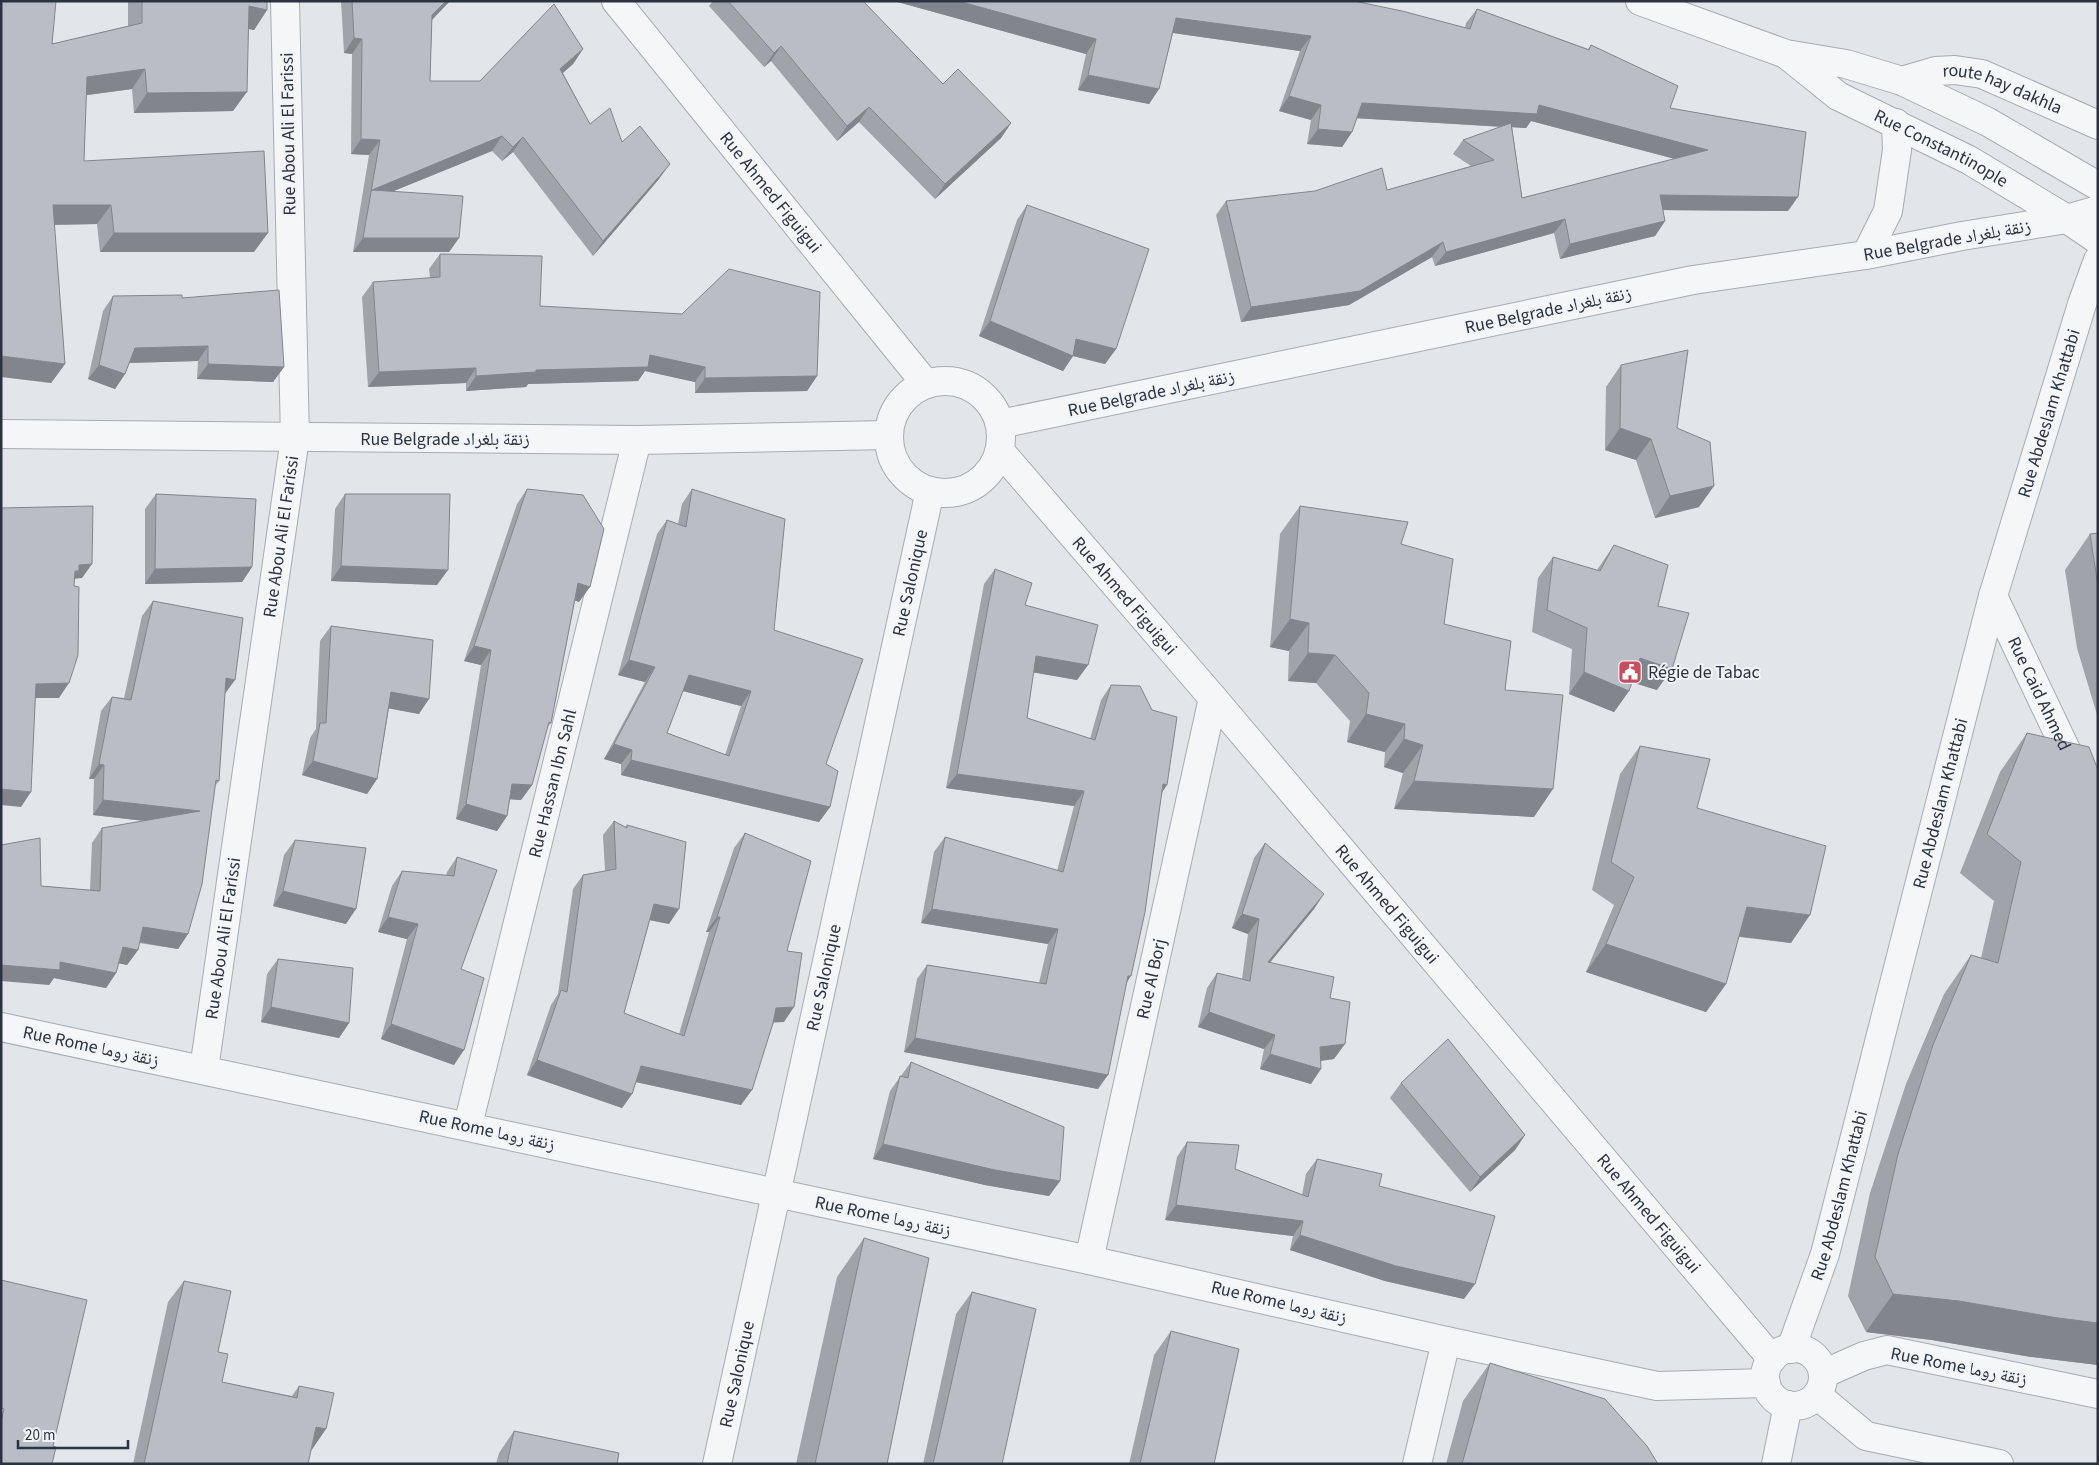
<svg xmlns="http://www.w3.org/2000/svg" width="2099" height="1465" font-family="'Source Sans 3','Noto Naskh Arabic',sans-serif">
	<rect width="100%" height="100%" fill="#e2e5e9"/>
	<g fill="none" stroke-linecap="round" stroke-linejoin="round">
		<!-- minor casing -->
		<g stroke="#a7acb3" stroke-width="30">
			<g id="minor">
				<path id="s1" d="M616 1 926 384"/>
				<path d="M1640 1 1786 54 1846 64 1902 81 1988 122 2098 186"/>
				<path id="s2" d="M1787 55 1838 96 1969 160 2067 219 2098 240"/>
				<path id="s3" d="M1902 81 1936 71 1955 70 1982 74 2098 125"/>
				<path d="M1866 255 1888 211 1897 150 1896 123"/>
				<circle cx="945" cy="437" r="56"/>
				<path d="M1000 424 1693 280 1866 255 1962 236 2067 219 2098 210"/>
				<path d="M1 434 637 440 889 435"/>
				<path id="s4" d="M1000 451 1213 698 1772 1359"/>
				<path id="s5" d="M1993 596 2098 817"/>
				<path d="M1 1027 1089 1260 1446 1341 1657 1386 1766 1383"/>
				<path id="s6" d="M204 1069 295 438 285 1"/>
				<path id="s7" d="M468 1125 637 440"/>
				<path id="s8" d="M1089 1260 1213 698"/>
				<circle cx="1794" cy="1377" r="29"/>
				<path id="s9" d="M1791 1349 1825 1254 1993 596 2082 304 2098 260"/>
				<path d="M1823 1374 1864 1356 1887 1350 2098 1394"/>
				<path d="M1817 1395 1866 1436 1999 1464"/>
				<path id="s10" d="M717 1464 930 491"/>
				<path d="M1417 1464 1446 1341"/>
				<path d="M1776 1464 1788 1405"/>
			</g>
		</g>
		<!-- minor -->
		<use href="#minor" stroke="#f4f6f8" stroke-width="28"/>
	</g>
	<!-- wall -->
	<g fill="#9fa3aa" fill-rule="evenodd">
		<path d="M128 1H267V10L254 30 249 29 233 111 134 113 132 89 86 95 84 161 254 252H100L97 224 54 225 65 364 51 383 52 44 128 26Z"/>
		<path d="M341 1H450L432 20 430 81H480L583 49 573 64 563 73 590 124 622 142 659 179 593 256 513 152 502 161 492 151 394 191 459 238 449 252H353L369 155 351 154 352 54 344 53Z"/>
		<path d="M713 1H863L943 84 1011 123 1001 138 935 199 859 122 837 141 771 61 764 67 709 6Z"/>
		<path d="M894 1 1465 28 1466 23 1477 9 1588 49 1591 45 1670 108 1788 211 1663 210 1665 221 1655 236 1560 259 1554 233 1435 266 1432 257 1349 305 1241 322 1216 215 1226 201 1387 190 1471 166 1453 154 1463 140 1501 127 1357 118 1352 132 1342 147 1307 144 1311 120 1279 111 1300 51 1173 33 1159 89 1149 104 1078 90 1086 54ZM1531 121 1675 159 1522 198 1512 127 1526 128Z"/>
		<path d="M1027 205 1116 349 1105 364 1073 356 1063 371 979 336 1017 220Z"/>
		<path d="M440 254 540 306 817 376 807 391 695 393V382L645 371 638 381 528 384 526 387 466 391V383L368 387 362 297 373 282 430 278 429 269Z"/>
		<path d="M113 296 182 298 284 367 273 382 197 379 198 361 129 363 125 374 115 389 88 379 103 311Z"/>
		<path d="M1621 365 1677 428 1699 507 1655 518 1636 460 1605 450 1606 387Z"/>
		<path d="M527 489 579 602 575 600 551 723 547 728 532 785 521 800 510 799 507 816 497 831 456 819 481 665 464 661 517 504Z"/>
		<path d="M692 489 774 630 826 764 830 807 819 822 621 775V764L604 759 645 682 618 675 657 534 667 520 678 524 682 504ZM683 691 741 706 725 755 667 733Z"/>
		<path d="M156 494 252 567 242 582 145 584V509Z"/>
		<path d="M345 494 437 585 331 581 335 509Z"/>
		<path d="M1300 506 1401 544 1444 624 1505 690 1534 817 1394 809 1403 773 1384 767 1385 752 1347 742 1350 721 1316 683 1288 681 1289 651 1270 647 1280 534Z"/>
		<path d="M2098 533V718L2077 648 2065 570 2090 534Z"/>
		<path d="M1614 545 1658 606 1657 690 1632 682 1629 691 1614 712 1569 694 1572 649 1532 632 1538 578 1553 557 1597 570Z"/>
		<path d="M995 569 1025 605 1088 665 1077 680 1033 672 1027 718 1090 739 1101 700 1111 685 1161 794 1127 983 1098 1089 904 1052 917 979 927 965 1039 983 1048 944 921 923 934 852 945 837 1057 871 1074 806 946 788 984 584Z"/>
		<path d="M153 601 225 694 219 781 215 786 188 934 178 949 139 943 138 950 127 965 119 963 116 973 106 988 54 978 49 985 41 886 90 890 92 843 102 828 144 821 93 815 94 779H89L101 711 112 697 124 698 142 616Z"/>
		<path d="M331 626 419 714 389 708 377 779 367 794 302 775 310 738 316 729 320 641Z"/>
		<path d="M2027 733 2098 770V1365L2031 1357 1932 1340 1866 1332 1848 1296 1870 1193 1906 1084 1944 994 1971 955 1981 958 1994 901 1960 873 2000 772Z"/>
		<path d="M1640 746 1697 808 1791 943 1739 937 1726 984 1706 1012 1586 972 1614 905 1592 890 1620 774Z"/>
		<path d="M614 821 625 827 627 825 669 924 650 920 624 1013 679 1034 709 932H706L734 848 745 833 787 951 784 1022H774L741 1105 636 1082 632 1094 622 1108 527 1075 551 1005 558 994 573 889 583 875 605 871 603 835Z"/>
		<path d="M295 840 346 924 273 906 284 855Z"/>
		<path d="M1265 843 1314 909 1270 962 1330 998 1334 1059 1321 1061 1311 1084 1260 1069 1264 1049 1198 1027 1207 988 1217 973 1242 979 1248 934 1232 928 1254 858Z"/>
		<path d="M457 857 461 969 454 1065 381 1039 407 939 378 932 392 886 402 871 446 876 447 872Z"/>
		<path d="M278 959 349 1023 339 1038 261 1022 267 974Z"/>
		<path d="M911 1062 1060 1181 1049 1196 985 1185 873 1159 890 1091Z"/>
		<path d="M1401 1083 1525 1135 1515 1150 1470 1192 1390 1098Z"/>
		<path d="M1187 1142 1235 1169 1302 1195 1306 1174 1317 1159 1379 1186 1464 1299 1385 1281 1290 1250 1293 1236 1165 1220 1177 1157Z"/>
		<path d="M864 1238 887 1464H796L837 1277Z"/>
		<path d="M184 1281 218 1352 222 1382 292 1396 299 1386 311 1450 308 1464H133L168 1302Z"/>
		<path d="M972 1292 1002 1464H923L956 1314Z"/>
		<path d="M1171 1331 1214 1464H1129L1154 1355Z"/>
		<path d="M1490 1363 1658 1464H1446L1463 1401Z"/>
		<path d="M514 1431 617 1464H496L499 1453Z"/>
	</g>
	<!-- shaded-wall -->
	<g fill="#82858b">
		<path d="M446 1H450L422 30 432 15Z"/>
		<path d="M894 1H958L1096 39 1086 54Z"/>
		<path d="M249 6 267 10 254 30 236 26Z"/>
		<path d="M1176 18 1311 36 1300 51 1166 32Z"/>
		<path d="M354 38 362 39 352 54 344 53Z"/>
		<path d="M781 46 771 61 764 67 774 53Z"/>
		<path d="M583 49 573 64 550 84 560 69Z"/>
		<path d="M145 69 132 89 73 97 87 77Z"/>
		<path d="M1088 75 1159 89 1149 104 1078 90Z"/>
		<path d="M247 92 233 111 134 113 147 93Z"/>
		<path d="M1289 96 1321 105 1311 120 1279 111Z"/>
		<path d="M1362 103 1539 105 1708 150 1698 165 1531 121 1526 128 1352 118Z"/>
		<path d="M869 107 859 122 837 141 847 126Z"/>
		<path d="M1011 123 1001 138 935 199 945 184Z"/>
		<path d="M1318 129 1352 132 1342 147 1307 144Z"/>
		<path d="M502 136 492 151 369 201 372 190Z"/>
		<path d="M523 137 513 152 502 161 513 147Z"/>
		<path d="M361 139 380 140 369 155 351 154Z"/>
		<path d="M670 164 659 179 593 256 603 241Z"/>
		<path d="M1660 195 1798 197 1788 211 1650 210Z"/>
		<path d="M53 205H111L97 224 39 225Z"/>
		<path d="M1565 219 1554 233 1435 266 1446 252Z"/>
		<path d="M1665 221 1655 236 1560 259 1570 244Z"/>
		<path d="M114 233H268L254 252H100Z"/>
		<path d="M363 238H459L449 252H353Z"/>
		<path d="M1443 242 1432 257 1349 305 1241 322 1251 307Z"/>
		<path d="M990 321 1076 339 1116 349 1105 364 1073 356 1063 371 979 336Z"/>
		<path d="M208 346 198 361 124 363 135 348Z"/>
		<path d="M650 355 705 367 695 382 645 371 638 381 528 384 526 387 466 391 476 376Z"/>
		<path d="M1 356 65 364 51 383 1 377Z"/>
		<path d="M208 364 284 367 273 382 197 379Z"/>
		<path d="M99 365 125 374 115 389 88 379Z"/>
		<path d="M476 368 466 383 368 387 379 372Z"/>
		<path d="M817 376 807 391 695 393 705 378Z"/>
		<path d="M1620 428 1651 439 1636 460 1605 450Z"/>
		<path d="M1714 486 1699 507 1655 518 1670 496Z"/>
		<path d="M92 564 82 578 73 579 68 586 79 565Z"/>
		<path d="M341 566 448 570 437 585 331 581Z"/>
		<path d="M252 567 242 582 145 584 155 569Z"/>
		<path d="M578 583 590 587 579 602 568 598Z"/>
		<path d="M1290 619 1309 623 1289 651 1270 647Z"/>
		<path d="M474 646 491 650 481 665 464 661Z"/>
		<path d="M1308 653 1335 655 1316 683 1288 681Z"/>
		<path d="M1036 656 1088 665 1077 680 1025 671Z"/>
		<path d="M1640 658 1672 669 1657 690 1624 680Z"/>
		<path d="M629 660 655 667 645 682 618 675Z"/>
		<path d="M1584 672 1629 691 1614 712 1569 694Z"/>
		<path d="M689 675 751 691 741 706 679 690Z"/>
		<path d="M226 678 235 680 224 695Z"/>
		<path d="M69 683 59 698H26L36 684Z"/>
		<path d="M391 692 429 699 419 714 381 707Z"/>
		<path d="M1366 714 1405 724 1385 752 1347 742Z"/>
		<path d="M1404 739 1423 745 1403 773 1384 767Z"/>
		<path d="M614 744 632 750 621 764 604 759Z"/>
		<path d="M631 760 830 807 819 822 621 775Z"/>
		<path d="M313 761 377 779 367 794 302 775Z"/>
		<path d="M99 764 104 765 94 779H89Z"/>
		<path d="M957 774 1084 791 1074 806 946 788Z"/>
		<path d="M1414 781 1553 789 1534 817 1394 809Z"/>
		<path d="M512 784 532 785 521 800 502 799Z"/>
		<path d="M1163 784 1167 785 1157 800Z"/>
		<path d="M1 789 31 792 21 807 1 805Z"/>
		<path d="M103 800 200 811 190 826 93 815Z"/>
		<path d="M466 804 507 816 497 831 456 819Z"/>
		<path d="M283 891 356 909 346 924 273 906Z"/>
		<path d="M1324 894 1314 909 1258 977 1268 962Z"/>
		<path d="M654 904 679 909 669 924 644 919Z"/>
		<path d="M1747 907 1810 915 1791 943 1728 935Z"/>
		<path d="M932 909 1058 929 1048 944 921 923Z"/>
		<path d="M1242 914 1259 919 1248 934 1232 928Z"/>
		<path d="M388 917 418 924 407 939 378 932Z"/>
		<path d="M717 917H720L709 932H706Z"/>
		<path d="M143 927 188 934 178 949 133 941Z"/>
		<path d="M1606 944 1726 984 1706 1012 1586 972Z"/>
		<path d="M123 947 138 950 127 965 112 962Z"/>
		<path d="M60 962 116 973 106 988 54 978 49 985 1 981V965Z"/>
		<path d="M1128 976H1131L1121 991Z"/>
		<path d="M271 1007 349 1023 339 1038 261 1022Z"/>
		<path d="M794 1007 784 1022 765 1023 776 1008Z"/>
		<path d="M1209 1012 1275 1035 1264 1049 1198 1027Z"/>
		<path d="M391 1024 464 1050 454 1065 381 1039Z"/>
		<path d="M915 1038 1108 1075 1098 1089 904 1052Z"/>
		<path d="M1345 1044 1334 1059 1310 1062 1320 1047Z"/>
		<path d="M1270 1054 1321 1069 1311 1084 1260 1069Z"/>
		<path d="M537 1060 632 1094 622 1108 527 1075Z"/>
		<path d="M641 1066 752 1090 741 1105 631 1081Z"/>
		<path d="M1525 1135 1515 1150 1470 1192 1480 1177Z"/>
		<path d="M883 1144 1060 1181 1049 1196 985 1185 873 1159Z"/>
		<path d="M1176 1205 1303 1221 1293 1236 1165 1220Z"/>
		<path d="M1300 1235 1475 1284 1464 1299 1385 1281 1290 1250Z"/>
		<path d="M1893 1294 1959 1301 2098 1323V1365L2031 1357 1932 1340 1866 1332Z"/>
		<path d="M316 1427 326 1429 311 1451Z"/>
	</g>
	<!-- building -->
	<g fill="#b9bec6" stroke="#82858b" fill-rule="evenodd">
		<path d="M1 1H56L52 44 142 23V1H267V10L249 6 247 92 147 93 145 69 87 77 84 161 264 151 268 233H114L111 205H53L65 364 1 356Z"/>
		<path d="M352 1H446L432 15 430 81H480L554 4 583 49 560 69 590 124 610 108 622 142 640 126 670 164 603 241 523 137 513 147 502 136 372 190 463 196 459 238H363L380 140 361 139 362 39 354 38Z"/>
		<path d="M728 1H863L943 84 958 69 1011 123 945 184 869 107 847 126 781 46 774 53Z"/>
		<path d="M958 1H1354L1402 11 1470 29 1477 9 1589 50 1591 45 1678 86 1670 108 1806 132 1798 197 1660 195 1665 221 1570 244 1565 219 1446 252 1443 242 1360 291 1251 307 1226 201 1315 191 1382 168 1387 190 1494 160 1463 140 1511 123 1522 198 1708 150 1539 105 1537 114 1362 103 1352 132 1318 129 1321 105 1289 96 1311 36 1176 18 1159 89 1088 75 1096 39Z"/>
		<path d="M1027 205 1149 249 1116 349 1076 339 1073 356 990 321Z"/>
		<path d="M440 254 542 256 540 306 682 314 729 269 820 292 817 376 705 378V367L650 355 648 367 536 370V372L476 376V368L379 372 373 282 440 277Z"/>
		<path d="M279 290 284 367 208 364V346L135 348 125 374 99 365 113 296 182 295V298Z"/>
		<path d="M1688 350 1677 428 1710 442 1714 486 1670 496 1651 439 1620 428 1621 365Z"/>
		<path d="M527 489 583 495 604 529 590 587 578 583 551 723 549 722 532 785 512 784 507 816 466 804 491 650 474 646Z"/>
		<path d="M692 489 785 519 774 630 863 659 826 764 838 771 830 807 631 760 632 750 614 744 655 667 629 660 667 520 686 527ZM689 675 751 691 729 756 667 733Z"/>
		<path d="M156 494 256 499 252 567 155 569Z"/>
		<path d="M345 494H450L448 570 341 566Z"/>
		<path d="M93 506 92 564 79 565V571H75L74 586 79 587 78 655 69 683 36 684 31 792 1 789V508Z"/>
		<path d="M1300 506 1408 522 1401 544 1453 559 1444 624 1511 641 1505 690 1563 695 1553 789 1414 781 1423 745 1404 739 1405 724 1366 714 1369 693 1335 655 1308 653 1309 623 1290 619Z"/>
		<path d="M2098 533V586L2090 534Z"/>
		<path d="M1614 545 1668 565 1658 606 1689 613 1672 669 1640 658 1629 691 1584 672 1587 628 1547 610 1553 557 1600 571Z"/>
		<path d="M995 569 1032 583 1025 605 1098 625 1088 665 1036 656 1027 718 1095 740 1111 685 1140 686 1152 710 1177 717 1167 785 1163 784 1145 912 1131 976H1128L1108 1075 915 1038 927 965 1046 984 1058 929 932 909 945 837 1063 872 1084 791 957 774Z"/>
		<path d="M153 601 243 618 235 680 226 678 219 781 216 780 202 884 188 934 143 927 138 950 123 947 116 973 60 962V970L1 965V845L40 838 41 886 100 891 102 828 200 811 103 800 104 765 99 764 112 697 131 700Z"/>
		<path d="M331 626 433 640 429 699 391 692 377 779 313 761 320 723H326Z"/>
		<path d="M2027 733 2089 747 2098 770V1323L2058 1318 1959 1301 1893 1294 1875 1257 1898 1154 1933 1045 1971 955 1998 963 2021 862 1987 834Z"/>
		<path d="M1640 746 1710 759 1697 808 1826 846 1810 915 1747 907 1726 984 1606 944 1634 877 1611 862Z"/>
		<path d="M614 821 627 828V825L686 842 679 909 654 904 624 1013 684 1036 720 917H717L745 833 811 861 787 951 802 953 794 1007 776 1008 773 1023 752 1090 641 1066 632 1094 537 1060 561 990 567 992 583 875 616 869Z"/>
		<path d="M295 840 366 848 356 909 283 891Z"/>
		<path d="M1265 843 1324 894 1268 962 1334 977 1330 998 1350 1002 1345 1044 1320 1047 1321 1069 1270 1054 1275 1035 1209 1012 1217 973 1250 981 1259 919 1242 914Z"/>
		<path d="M457 857 497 870 461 969 484 978 464 1050 391 1024 418 924 388 917 402 871 454 876Z"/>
		<path d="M278 959 353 968 349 1023 271 1007Z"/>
		<path d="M1448 1039 1525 1135 1480 1177 1401 1083Z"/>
		<path d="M911 1062 1064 1127 1060 1181 995 1170 883 1144 900 1076 908 1078Z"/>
		<path d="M1187 1142 1239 1145 1235 1169 1308 1197 1317 1159 1382 1174 1379 1186 1495 1216 1475 1284 1396 1266 1300 1235 1303 1221 1176 1205Z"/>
		<path d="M864 1238 929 1258 887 1464H815Z"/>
		<path d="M1 1280 87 1300 53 1446 56 1447 52 1464H1V1422L4 1409 1 1408Z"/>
		<path d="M184 1281 231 1291 218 1352 228 1354 222 1382 297 1398 299 1386 334 1393 326 1429 316 1427 308 1464H144Z"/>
		<path d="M972 1292 1036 1309 1002 1464H933Z"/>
		<path d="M1171 1331 1239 1349 1214 1464H1140Z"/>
		<path d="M1490 1363 1605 1399 1647 1446 1658 1464H1462Z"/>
		<path d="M514 1431 619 1453 617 1464H507Z"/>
	</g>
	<!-- icons -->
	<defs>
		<g id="civic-square" transform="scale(1.25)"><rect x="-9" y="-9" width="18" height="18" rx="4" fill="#c74e5f" stroke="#f1f4f7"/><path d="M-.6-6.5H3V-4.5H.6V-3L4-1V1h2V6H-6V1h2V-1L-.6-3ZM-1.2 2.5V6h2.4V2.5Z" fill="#fff"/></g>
	</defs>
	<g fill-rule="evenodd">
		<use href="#civic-square" x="1630" y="672"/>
	</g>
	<g text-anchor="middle" stroke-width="4" stroke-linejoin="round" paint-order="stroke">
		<!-- street labels -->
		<g font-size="18" fill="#2b3241" stroke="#f1f4f7">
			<text dy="6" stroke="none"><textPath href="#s3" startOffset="105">route hay dakhla</textPath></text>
			<text transform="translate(288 134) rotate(-91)" y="6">Rue Abou Ali El Farissi</text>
			<text dy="6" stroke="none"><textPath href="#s2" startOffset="181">Rue Constantinople</textPath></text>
			<text dy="6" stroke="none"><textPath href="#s1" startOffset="246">Rue Ahmed Figuigui</textPath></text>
			<text transform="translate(1947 240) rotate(-10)" y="6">Rue Belgrade زنقة بلغراد</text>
			<text transform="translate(1548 310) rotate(-12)" y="6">Rue Belgrade زنقة بلغراد</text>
			<text transform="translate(1151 393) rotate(-12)" y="6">Rue Belgrade زنقة بلغراد</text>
			<text dy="6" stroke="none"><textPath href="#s9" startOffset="971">Rue Abdeslam Khattabi</textPath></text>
			<text x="445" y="445">Rue Belgrade زنقة بلغراد</text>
			<text dy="6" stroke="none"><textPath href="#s6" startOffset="538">Rue Abou Ali El Farissi</textPath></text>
			<text dy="6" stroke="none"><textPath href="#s10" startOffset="902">Rue Salonique</textPath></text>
			<text dy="6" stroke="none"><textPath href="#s4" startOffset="191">Rue Ahmed Figuigui</textPath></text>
			<text dy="6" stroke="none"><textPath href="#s5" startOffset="108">Rue Caid Ahmed</textPath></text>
			<text dy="6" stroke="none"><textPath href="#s7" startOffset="352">Rue Hassan Ibn Sahl</textPath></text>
			<text dy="6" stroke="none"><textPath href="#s9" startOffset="566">Rue Abdeslam Khattabi</textPath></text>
			<text dy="6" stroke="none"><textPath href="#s4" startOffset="596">Rue Ahmed Figuigui</textPath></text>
			<text dy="6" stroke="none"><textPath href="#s6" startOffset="132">Rue Abou Ali El Farissi</textPath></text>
			<text dy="6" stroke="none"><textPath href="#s10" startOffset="498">Rue Salonique</textPath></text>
			<text dy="6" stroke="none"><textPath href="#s8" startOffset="288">Rue Al Borj</textPath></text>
			<text transform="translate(91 1046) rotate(12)" y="6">Rue Rome زنقة روما</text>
			<text transform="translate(487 1130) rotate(12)" y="6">Rue Rome زنقة روما</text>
			<text dy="6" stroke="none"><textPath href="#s9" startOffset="161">Rue Abdeslam Khattabi</textPath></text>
			<text dy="6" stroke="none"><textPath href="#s4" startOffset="1001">Rue Ahmed Figuigui</textPath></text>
			<text transform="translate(883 1216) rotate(12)" y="6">Rue Rome زنقة روما</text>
			<text transform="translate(1279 1302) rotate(13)" y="6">Rue Rome زنقة روما</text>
			<text transform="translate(1959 1366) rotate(11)" y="6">Rue Rome زنقة روما</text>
			<text dy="6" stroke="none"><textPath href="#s10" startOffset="92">Rue Salonique</textPath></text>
		</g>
		<!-- poi labels -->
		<g font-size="18" fill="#2b3241" stroke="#f1f4f7" text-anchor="start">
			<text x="1648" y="678">Régie de Tabac</text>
		</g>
	</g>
	<!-- border -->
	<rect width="2099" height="1465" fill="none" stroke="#2b3241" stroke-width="5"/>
	<!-- scale -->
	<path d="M18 1440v8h110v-8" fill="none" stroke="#2b3241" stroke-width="2.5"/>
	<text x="25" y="1440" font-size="15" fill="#2b3241" stroke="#f1f4f7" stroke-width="4" paint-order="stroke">20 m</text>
</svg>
